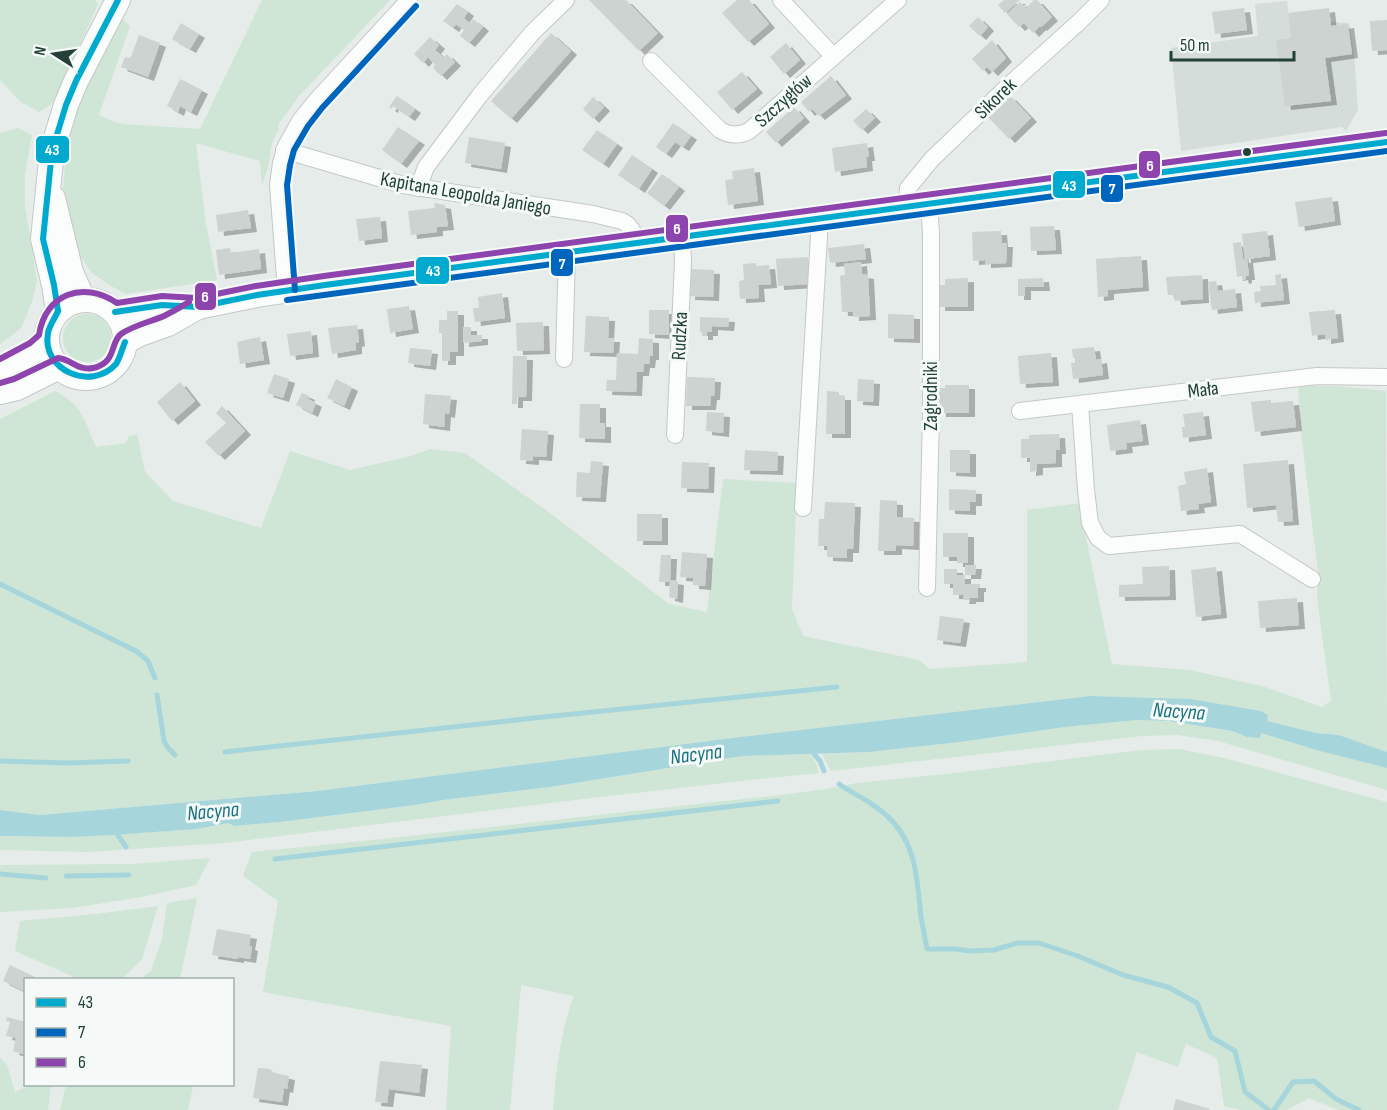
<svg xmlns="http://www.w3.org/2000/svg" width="1387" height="1110" font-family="'Sofia Sans Condensed',sans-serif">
	<defs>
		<filter id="shadow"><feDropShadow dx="6" dy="4" stdDeviation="0" flood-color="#0004"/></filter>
	</defs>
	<rect width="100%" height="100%" fill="#e6ece9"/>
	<!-- built -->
	<path fill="#d4ddd9" d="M1287 1 1291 30 1331 22 1349 23 1354 52 1358 110 1346 131 1342 127 1181 151 1171 48 1258 36 1255 4Z"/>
	<!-- green -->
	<g fill="#cfe5d5">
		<path d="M0 0H95L98 4 54 102 39 112 21 102 0 80Z"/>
		<path d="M262 0H390L300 95 278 125 279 129 272 143 268 168 262 185 260 161 196 143 206 224 217 280 126 294 109 285 91 272 81 257 73 258 63 189 66 155 77 105 120 17 130 26 99 115 114 122 123 124 200 129Z"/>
		<path d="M18 128 32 135 25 174V206L37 280 33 299 21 328 0 344V133Z"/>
		<circle cx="87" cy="338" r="24"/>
		<path d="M1308 386H1338L1386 391 1387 752 1339 735 1316 733 1266 721 1268 715 1261 711 1191 699 1090 696 740 737 317 791 40 815 0 810V419L55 391C82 404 84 420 96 447L126 443 129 436 137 434 145 472 173 501 261 528 290 451 350 470 411 456 430 449 465 453 554 516 669 604 707 612 723 479 797 483 792 609 803 636 919 660 930 669 1027 662V510L1081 503 1083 523 1112 664 1189 670 1262 686 1322 707 1331 701 1317 598 1318 572 1301 432 1298 387Z"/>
		<path d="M1137 720 1169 721 1232 731 1247 737 1261 733 1316 750 1387 768V790L1218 741 1178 735 1142 736 831 771 822 754 869 752 960 742 1065 727Z"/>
		<path d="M1179 749 1224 758 1387 802V1110H1338L1309 1098 1287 1110H1240L1224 1106 1217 1058 1186 1044 1178 1067 1137 1052 1118 1110H553C556 1073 560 1032 574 996L521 985 510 1110H446L451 1026 263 992 278 901 243 876 252 852C428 835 604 814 781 795L825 789 857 783 955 773 1141 750Z"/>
		<path d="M810 754 816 763 819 773 750 780 600 797 224 843 88 852 0 850V836L74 837 197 829 228 823 234 826 280 822 415 805 443 800 550 787 743 756Z"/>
		<path d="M210 858 196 885 141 897 72 908 0 912V865L132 864Z"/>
		<path d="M197 898 180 979H140L151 971 162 939 167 903Z"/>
		<path d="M158 906 142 959 122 979H72V976L15 951 20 921 96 914Z"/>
		<path d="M0 1058 7 1065 15 1092 30 1085H51L48 1110H0Z"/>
		<path d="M188 1084 193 1086 188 1110H60L66 1085Z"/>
	</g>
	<!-- water -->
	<path fill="#a6d6db" d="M1090 696 1191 699 1261 711 1268 715 1267 721 1316 733 1339 735 1387 752V768L1316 750 1261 733 1260 738 1247 737 1232 731 1169 721 1137 720 1065 727 960 742 869 752 743 756 550 787 443 800 415 805 280 822 234 826 228 823 197 829 112 835 74 837 0 836V810L40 815 317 791 740 737Z"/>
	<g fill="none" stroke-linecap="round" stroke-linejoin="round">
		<!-- stream -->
		<g stroke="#a6d6db" stroke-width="5">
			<path d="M0 584 136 651 148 661 155 678"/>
			<path d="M157 695 164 741 168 748 175 755"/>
			<path d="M811 750 814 754 820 761 824 771"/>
			<path d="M225 752 534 718 837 687"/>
			<path d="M0 761 67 763 128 761"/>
			<path d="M839 784C848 791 858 795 867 801 874 805 880 810 886 815 917 842 917 880 921 917 923 928 925 938 927 949H956L970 951 994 950 1018 943H1039L1078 956 1123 975 1168 987 1197 1003 1211 1037 1235 1051 1245 1092 1269 1110"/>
			<path d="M115 831 126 847"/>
			<path d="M275 859 778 801"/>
			<path d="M0 874 46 878"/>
			<path d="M66 876 129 875"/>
			<path d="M1274 1110 1293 1082 1314 1081 1336 1099 1359 1110"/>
		</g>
	</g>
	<!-- building -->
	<g fill="#cdd3d0" filter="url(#shadow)">
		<path d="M589 0H626L658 33 639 51Z"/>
		<path d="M737 0H749L769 24 748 42 722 13Z"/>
		<path d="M1004 0H1020L1005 13 998 5Z"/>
		<path d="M1034 0H1037L1052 17 1041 27 1040 26 1033 33 1024 23 1019 27 1007 14 1020 2 1026 8Z"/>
		<path d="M457 4 468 12 464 18 467 21 470 23 473 19 483 27 469 43 460 36 464 30 456 24 453 28 443 21Z"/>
		<path d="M1244 8 1247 30 1215 34 1212 12Z"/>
		<path d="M1329 8 1331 26 1348 24 1352 54 1325 58 1331 101 1285 106 1276 40 1291 38 1288 13Z"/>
		<path d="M978 17 988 27 980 36 969 26Z"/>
		<path d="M1387 20V50L1372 51 1370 21Z"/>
		<path d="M181 23 199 34 190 49 172 39Z"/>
		<path d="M551 33 571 51 511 119 491 101Z"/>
		<path d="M139 35 160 43 148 77 121 67 125 57 130 58 132 54Z"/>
		<path d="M430 37 439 45 435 50 444 58 447 54 455 62 441 76 433 68 435 65 428 57 423 63 414 54Z"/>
		<path d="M992 40 1006 58 992 72 987 67 983 71 972 59Z"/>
		<path d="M786 43 800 60 784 74 770 57Z"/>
		<path d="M742 72 757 89 732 110 717 92Z"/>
		<path d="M831 76 846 95 819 116 812 109 809 112 801 102Z"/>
		<path d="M180 79 202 90 191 112 180 106 178 112 167 106Z"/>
		<path d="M397 96 415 109 409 117 393 106 392 109 389 107Z"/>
		<path d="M1010 96 1031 118 1009 139 988 117Z"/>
		<path d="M593 97 604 107 593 119 583 109Z"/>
		<path d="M794 107 804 118 776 143 766 132Z"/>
		<path d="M866 109 875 118 862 130 853 121Z"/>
		<path d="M673 123 691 136 683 147 675 142 666 154 656 147Z"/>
		<path d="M398 127 419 141 401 164 382 150Z"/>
		<path d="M597 130 617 144 603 164 582 150Z"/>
		<path d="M469 137 505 143 501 169 465 163Z"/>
		<path d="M867 143 869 157H866L867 167 835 172 832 148Z"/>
		<path d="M632 155 652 169 639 189 618 175Z"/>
		<path d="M754 168 758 201 728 205 725 180 733 179 732 171Z"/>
		<path d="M662 174 679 187 664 206 647 193Z"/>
		<path d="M1332 197 1335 221 1299 227 1295 202Z"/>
		<path d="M434 203 445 205 448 226 437 227V232L411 235 408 211 435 208Z"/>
		<path d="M248 210 251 228 218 232 216 215Z"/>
		<path d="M380 217 382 238 359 241 356 219Z"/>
		<path d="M1054 226 1056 250 1031 251 1030 227Z"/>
		<path d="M1001 231 1002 243H1007L1006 263 985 264V260L973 261 972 232Z"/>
		<path d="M1267 231 1270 256 1247 259 1249 276H1246V279L1243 280 1242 276 1237 277 1233 243 1241 242 1243 259H1245L1242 234Z"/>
		<path d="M864 244 866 259 830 263 828 248Z"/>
		<path d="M230 248 231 253 259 249 261 269 219 275 216 250Z"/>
		<path d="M1141 256 1143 287 1108 290V296L1098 297 1096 259Z"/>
		<path d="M808 257 809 284 778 286 776 259Z"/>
		<path d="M861 262 862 274 868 275 870 316 853 317V312H842L840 276 845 275 844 264Z"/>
		<path d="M756 263V266L769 265 771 284 758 285 759 298 740 299 739 281 744 280 743 264Z"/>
		<path d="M690 269 714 270 713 297 689 296Z"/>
		<path d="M1281 274 1284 300 1255 303 1254 292 1261 291 1260 286 1276 285 1275 275Z"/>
		<path d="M1202 275 1203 299 1175 301 1174 295H1168L1166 277Z"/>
		<path d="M968 278V307H939L940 285H945V279Z"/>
		<path d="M1043 278 1044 287H1025V296H1018V279Z"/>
		<path d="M1216 281 1218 291 1235 289 1237 307 1212 310 1208 282Z"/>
		<path d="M502 293 505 318 475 322 473 308H479L478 297Z"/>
		<path d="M409 306 413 329 390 333 387 309Z"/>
		<path d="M649 310H669V335L649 334Z"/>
		<path d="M1335 310 1338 338 1325 340V334L1312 336 1309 312Z"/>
		<path d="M447 311H458V352H450V361H442V333H439V320H447Z"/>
		<path d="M888 314 914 315V339L888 338Z"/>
		<path d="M586 316 609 317 608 338H614L613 353 584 352Z"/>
		<path d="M700 317 729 318 728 327 712 326V332H707V336H702V332H700Z"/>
		<path d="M543 322 544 350 517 351 516 323Z"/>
		<path d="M357 325 359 342 356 343V350L332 354 328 328Z"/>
		<path d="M463 327H471V335H482V341L463 343Z"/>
		<path d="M311 331 313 353 290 356 287 334Z"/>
		<path d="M260 337 264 360 240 364 237 342Z"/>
		<path d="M639 338 653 339V356H650L649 364H644L643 372H637L636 392 606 391 607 380H616L617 353 638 354Z"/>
		<path d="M1094 347 1096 360 1101 359 1103 375 1073 379 1071 363H1075V358H1073L1072 349Z"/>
		<path d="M410 348 432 350 430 366 408 363Z"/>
		<path d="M1051 353 1053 382 1020 384 1018 356Z"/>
		<path d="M513 356H527L526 397H517V404H512Z"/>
		<path d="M274 374 289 379 283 398 267 393Z"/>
		<path d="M687 377 715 378 714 396H711L710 406H686Z"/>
		<path d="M336 379 352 387 344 406 327 398Z"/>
		<path d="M858 379 874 380 873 402 857 401Z"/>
		<path d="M180 382 195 401 172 421 157 402Z"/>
		<path d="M945 385H969V413H940V388H945Z"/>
		<path d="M827 391 839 392V396H845V434H826Z"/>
		<path d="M302 393 309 396 308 399 316 403 312 413 296 405Z"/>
		<path d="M425 394 451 396 449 414 445 413 444 427 423 424Z"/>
		<path d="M1271 400V403L1293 401 1296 427 1255 432 1251 402Z"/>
		<path d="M580 404H600V423H605V439L579 438Z"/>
		<path d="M222 406 245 431 219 456 205 442 226 423 216 413Z"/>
		<path d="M707 412 724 413 723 433 706 431Z"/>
		<path d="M1203 412 1206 435 1183 438 1182 427H1185L1183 414Z"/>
		<path d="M1140 420 1143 441 1126 443 1127 449 1110 451 1107 425Z"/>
		<path d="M522 429 548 431 546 457 533 456V461L520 460Z"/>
		<path d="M1059 434 1060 450H1056V463L1037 464V471L1030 472V458H1021V439H1029V435Z"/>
		<path d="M745 450 778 452 777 471 744 470Z"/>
		<path d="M950 450H970V473L950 472Z"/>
		<path d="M1288 460 1293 521 1278 522 1276 505 1247 508 1243 464Z"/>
		<path d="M591 461 603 462 600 498 576 497 577 472 590 473Z"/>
		<path d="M682 462 709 463 708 489 681 488Z"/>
		<path d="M1207 468 1211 502 1198 504 1199 509 1181 511 1178 486 1186 484 1184 472Z"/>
		<path d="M949 489 976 490V502H970V511L949 510Z"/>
		<path d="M880 500 897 501V517L914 518 913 546 896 545V551H878Z"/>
		<path d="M825 502 855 503 853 549H847V558L827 557V546H818L819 519H824Z"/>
		<rect x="637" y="514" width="25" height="27"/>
		<path d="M943 533H968V563H957V557H943Z"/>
		<path d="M682 552 707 554 705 586 693 585V578L680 577Z"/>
		<path d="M661 555H671L670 580 678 581 677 599 669 597 670 582H659Z"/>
		<path d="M965 565H976L975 575H965V584H980V588H978V598H970V600H963L964 595H953V584H944V569H957V575H965Z"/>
		<path d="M1169 566 1170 596 1119 597V585L1143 584 1142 567Z"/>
		<path d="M1216 567 1221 614 1196 617 1191 570Z"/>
		<path d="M1297 598 1299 625 1260 628 1258 601Z"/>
		<path d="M940 616 964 619 960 643 937 640Z"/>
		<path d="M217 929 251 935 249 946 252 947 250 959 238 957V959L212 955Z"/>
		<path d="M10 965 35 977 34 980H26V992L3 981Z"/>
		<path d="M7 1017 26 1022V1055L13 1051 16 1038 6 1036 10 1022 6 1021Z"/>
		<path d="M380 1061 422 1065 419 1093 389 1089 387 1103 375 1102Z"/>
		<path d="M258 1068 270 1069 274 1073 289 1076 287 1089 284 1088 282 1102 253 1098Z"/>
		<path d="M1176 1099 1210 1109V1110H1173Z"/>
	</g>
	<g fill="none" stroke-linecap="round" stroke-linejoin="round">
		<!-- street casing -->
		<g stroke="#c3c9c6" stroke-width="18">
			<g id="street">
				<path d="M781 0 833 56"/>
				<path d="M651 61 720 130C730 136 739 136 749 131L898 0"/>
				<path d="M284 150 403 185 593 214 622 221 627 224 632 230 635 244"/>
				<path d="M418 188 426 167 480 95 532 33 566 0"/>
				<path d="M907 207 908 188 932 159 1007 87 1079 22 1101 0"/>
				<path d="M286 291 278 185 281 163 286 146 300 121 315 102 409 0"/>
				<path d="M564 359 567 253"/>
				<path d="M1080 404 1086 490 1090 523 1098 538 1109 546 1240 534 1312 579"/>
				<path d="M1020 411 1317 376 1387 377"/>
				<path d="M675 435 683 262 682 237"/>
				<path d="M803 508 819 236 818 219"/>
				<path d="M927 588 931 413V233L929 204"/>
			</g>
		</g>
		<!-- secondary casing -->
		<g stroke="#c2c9c6" stroke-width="26">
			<g id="secondary">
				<path d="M53 198 71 272 83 299"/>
				<circle cx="86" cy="339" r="39"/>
				<path d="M58 311 54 285 43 239 52 151 66 105 76 81 118 0"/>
				<path d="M115 312 162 305 198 307 257 295 325 285 1387 142"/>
				<path d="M125 342 140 334 168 324 198 307"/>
				<path d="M0 371 6 366 35 350 47 340"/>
				<path d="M0 392 17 388 59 367"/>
			</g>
		</g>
		<!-- street -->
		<use href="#street" stroke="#fbfcfc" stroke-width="16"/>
		<!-- secondary -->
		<use href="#secondary" stroke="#fbfcfc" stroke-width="24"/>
		<!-- bus-1 casing -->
		<g stroke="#f5faf8" stroke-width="10">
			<g id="bus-1">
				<path d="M58 311 54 285 43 239 52 151 66 105 76 81 118 0"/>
				<path d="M58 311C55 318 49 326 48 333 41 370 91 392 116 364 120 358 122 349 125 342"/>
				<path d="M115 312 162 305 198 307 257 295 325 285 1387 142"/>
			</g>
		</g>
		<!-- bus-2 casing -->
		<g stroke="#f5faf8" stroke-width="10">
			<g id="bus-2">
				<path d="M295 290 287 185 290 165 294 150 308 126 322 108 416 6"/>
				<path d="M287 300 1387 151"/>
			</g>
		</g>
		<!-- bus-3 casing -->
		<g stroke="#f5faf8" stroke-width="10">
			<g id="bus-3">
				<path d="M0 359 30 343 39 335C45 294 83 280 117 303L162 296 197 298 256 286 324 276 1386 133"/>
				<path d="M0 383 14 379 58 358C71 359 77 371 93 368 117 363 110 342 121 334 134 325 150 322 164 316 172 312 181 307 189 302"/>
			</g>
		</g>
		<!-- bus-1 -->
		<use href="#bus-1" stroke="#00a9ce" stroke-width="6"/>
		<!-- bus-2 -->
		<use href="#bus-2" stroke="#0065bd" stroke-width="6"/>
		<!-- bus-3 -->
		<use href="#bus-3" stroke="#8e44ad" stroke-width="6"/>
	</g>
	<!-- markers -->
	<circle fill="#224138" stroke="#f5faf8" stroke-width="2" cx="1247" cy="152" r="5"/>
	<g text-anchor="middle" stroke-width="6" stroke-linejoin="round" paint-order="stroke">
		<!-- street labels -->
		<g font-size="20" fill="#224138" stroke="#f5faf8">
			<text transform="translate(995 98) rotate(-44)" y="7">Sikorek</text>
			<text transform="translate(783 100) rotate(-42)" y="7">Szczygłów</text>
			<text transform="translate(466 193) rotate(10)" y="7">Kapitana Leopolda Janiego</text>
			<text transform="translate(679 336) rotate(-87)" y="7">Rudzka</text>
			<text transform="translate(1203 389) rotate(-7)" y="7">Mała</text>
			<text transform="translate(930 396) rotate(-90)" y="7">Zagrodniki</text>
		</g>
		<!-- water labels -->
		<g font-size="21" font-style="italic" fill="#197280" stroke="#f5faf8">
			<text transform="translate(1179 711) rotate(4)" y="7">Nacyna</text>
			<text transform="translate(696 754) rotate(-7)" y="7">Nacyna</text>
			<text transform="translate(213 811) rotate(-5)" y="7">Nacyna</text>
		</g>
	</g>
	<g stroke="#f5faf8" stroke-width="2">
		<rect x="35" y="135" width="35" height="29" rx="6" fill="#00a9ce"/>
		<rect x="1138" y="150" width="23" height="29" rx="6" fill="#8e44ad"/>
		<rect x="1052" y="170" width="34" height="29" rx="6" fill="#00a9ce"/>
		<rect x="1100" y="174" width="24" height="29" rx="6" fill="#0065bd"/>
		<rect x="665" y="214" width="24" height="29" rx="6" fill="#8e44ad"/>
		<rect x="550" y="248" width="24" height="29" rx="6" fill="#0065bd"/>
		<rect x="415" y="256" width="35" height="29" rx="6" fill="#00a9ce"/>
		<rect x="194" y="282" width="23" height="29" rx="6" fill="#8e44ad"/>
	</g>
	<g font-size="16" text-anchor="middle" font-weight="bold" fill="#fff">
		<text x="52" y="155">43</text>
		<text x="1150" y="171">6</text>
		<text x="1069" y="191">43</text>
		<text x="1112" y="194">7</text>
		<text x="677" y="234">6</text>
		<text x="562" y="269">7</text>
		<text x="433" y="276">43</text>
		<text x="205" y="302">6</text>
	</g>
	<!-- legend -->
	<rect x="24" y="978" width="210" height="108" fill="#f5faf8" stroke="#a1b0ab" stroke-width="1.5"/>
	<rect x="36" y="998" width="30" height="9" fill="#00a9ce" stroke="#a1b0ab" stroke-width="1.5"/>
	<text x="78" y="1008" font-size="18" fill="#224138">43</text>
	<rect x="36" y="1028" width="30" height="9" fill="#0065bd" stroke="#a1b0ab" stroke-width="1.5"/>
	<text x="78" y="1038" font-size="18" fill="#224138">7</text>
	<rect x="36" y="1058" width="30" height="9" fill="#8e44ad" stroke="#a1b0ab" stroke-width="1.5"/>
	<text x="78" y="1068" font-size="18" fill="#224138">6</text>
	<!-- north arrow -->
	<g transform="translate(54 54) rotate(282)" stroke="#f5faf8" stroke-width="4.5" paint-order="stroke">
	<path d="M0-4.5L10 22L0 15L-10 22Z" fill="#224138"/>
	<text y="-9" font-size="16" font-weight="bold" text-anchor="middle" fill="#224138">N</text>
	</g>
	<!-- scale -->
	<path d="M1171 51v9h123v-9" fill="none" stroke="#224138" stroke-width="3"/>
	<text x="1180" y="51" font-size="18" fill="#224138" stroke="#f5faf8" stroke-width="4.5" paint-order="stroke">50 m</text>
</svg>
